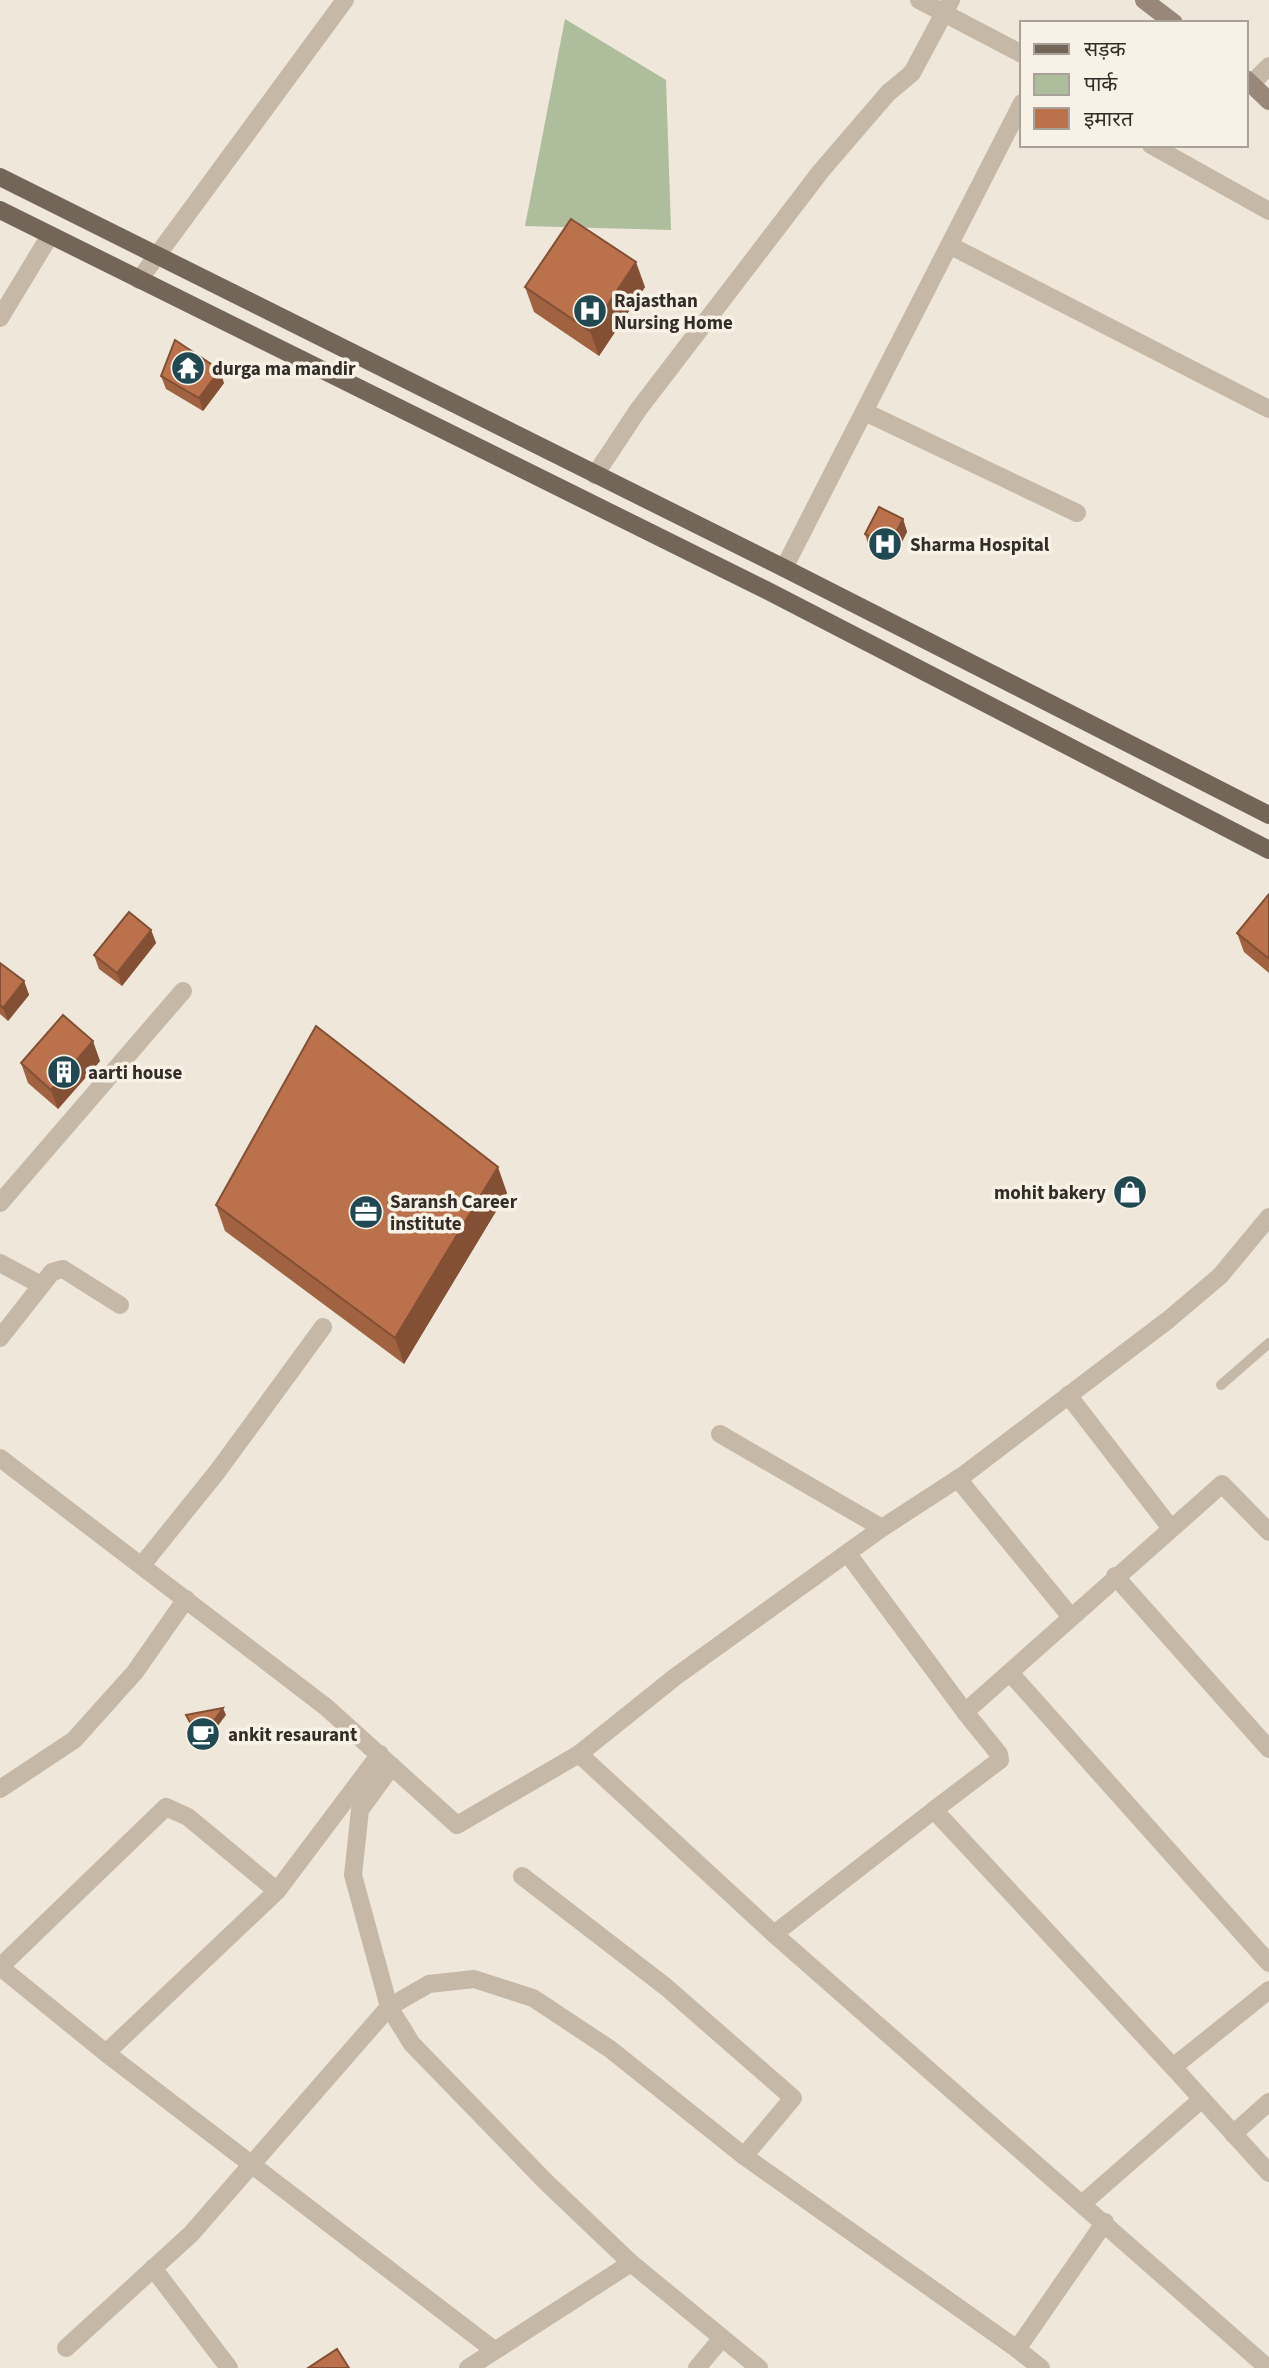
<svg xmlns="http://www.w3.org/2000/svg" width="1269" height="2368" font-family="'Source Sans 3','Noto Sans Devanagari',sans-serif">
	<rect width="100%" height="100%" fill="#efe7da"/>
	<!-- green -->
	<path fill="#aebd9c" d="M565 19 666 80 671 230 525 226Z"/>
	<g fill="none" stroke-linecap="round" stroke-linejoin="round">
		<!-- lane -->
		<path stroke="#c6b8a7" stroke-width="10" d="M1221 1385 1269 1343"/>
		<!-- street -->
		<g stroke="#c6b8a7" stroke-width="18">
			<path d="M919 0 1022 54"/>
			<path d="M1251 84 1269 66"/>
			<path d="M1151 145 1269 211"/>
			<path d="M951 246 1269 409"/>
			<path d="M139 280 345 0"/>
			<path d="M0 318 49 237"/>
			<path d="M865 412 1077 513"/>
			<path d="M595 475 638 410 821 171 888 93 912 73 951 0"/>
			<path d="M784 568 1022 103"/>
			<path d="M0 1203 183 991"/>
			<path d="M0 1263 41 1285"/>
			<path d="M0 1338 52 1272 63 1269 120 1305"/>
			<path d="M1068 1395 1170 1527"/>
			<path d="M720 1434 882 1528"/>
			<path d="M0 1458 326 1707 457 1825 579 1754 774 1934 1268 2368"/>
			<path d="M958 1479 1071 1617"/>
			<path d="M848 1554 965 1712"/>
			<path d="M142 1565 217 1472 323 1327"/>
			<path d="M1115 1576 1269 1749"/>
			<path d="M1011 1674 1269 1963"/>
			<path d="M579 1754 675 1677 882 1528 965 1474 1168 1320 1220 1276 1269 1217"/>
			<path d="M392 1766 360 1810 353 1875 389 2007 412 2044 546 2182 631 2263 759 2368"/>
			<path d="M0 1789 74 1740 135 1672 186 1599"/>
			<path d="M934 1810 1000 1760 999 1754 965 1712 1222 1484 1269 1532"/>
			<path d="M522 1876 666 1987 793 2098 744 2156 1017 2349"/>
			<path d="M774 1934 934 1810 1173 2067"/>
			<path d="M0 1967 106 2053 494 2350"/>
			<path d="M0 1967 166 1807 188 1817 277 1891"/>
			<path d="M106 2053 277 1891 380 1754"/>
			<path d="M1202 2099 1269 2173"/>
			<path d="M1233 2134 1269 2102"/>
			<path d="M1083 2203 1202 2099 1173 2067 1269 1990"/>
			<path d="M153 2268 229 2368"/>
			<path d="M66 2348 191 2234 389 2007 429 1984 474 1979 533 1998 610 2049 744 2156"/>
			<path d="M468 2368 631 2263"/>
			<path d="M697 2368 722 2338"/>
			<path d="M1041 2368 1017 2349 1105 2222"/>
		</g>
		<!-- secondary -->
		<g stroke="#998879" stroke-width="18">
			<path d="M1144 0 1174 23"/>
			<path d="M1246 79 1269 101"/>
		</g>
		<!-- primary -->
		<g stroke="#746559" stroke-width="18">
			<path d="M0 177 784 568 1269 815"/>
			<path d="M0 210 770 592 1269 850"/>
		</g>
	</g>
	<!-- wall -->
	<g fill="#a16241">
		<path d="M525 287H645L599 356 534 312Z"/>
		<path d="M161 376 224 383 203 411 166 389Z"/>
		<path d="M903 519 907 532 893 559 869 547 865 534Z"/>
		<path d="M1269 894V973L1244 952 1237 933Z"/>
		<path d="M151 930 156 943 122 986 99 969 94 955Z"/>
		<path d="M0 963 24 981 29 995 8 1021 0 1014Z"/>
		<path d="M100 1061 58 1109 28 1083 21 1063Z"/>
		<path d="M507 1193 404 1364 225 1231 216 1205Z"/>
	</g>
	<!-- shaded-wall -->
	<g fill="#835035">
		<path d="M636 262 645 287 599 356 590 331Z"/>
		<path d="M220 370 224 383 203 411 199 398Z"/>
		<path d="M903 519 907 532 893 559 889 546Z"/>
		<path d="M151 930 156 943 122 986 117 973Z"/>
		<path d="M24 981 29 995 8 1021 3 1008Z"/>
		<path d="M93 1041 100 1061 58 1109 51 1090Z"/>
		<path d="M498 1167 507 1193 404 1364 395 1338Z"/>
		<path d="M223 1708 226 1715 202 1747 200 1740Z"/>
	</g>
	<!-- building -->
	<g fill="#bb724c" stroke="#835035" stroke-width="2">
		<path d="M571 219 636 262 590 331 525 287Z"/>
		<path d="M175 340 220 370 199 398 161 376Z"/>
		<path d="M879 507 903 519 889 546 865 534Z"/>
		<path d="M1269 894V957L1268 958 1237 933Z"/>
		<path d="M129 912 151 930 117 973 94 955Z"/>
		<path d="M0 963 24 981 3 1008 0 1005Z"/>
		<path d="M63 1015 93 1041 51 1090 21 1063Z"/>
		<path d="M316 1026 498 1167 395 1338 216 1205Z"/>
		<path d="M223 1708 200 1740 186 1715Z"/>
		<path d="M337 2349 349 2368H308Z"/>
	</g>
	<!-- icons -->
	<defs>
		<g id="hospital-disc" transform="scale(1.75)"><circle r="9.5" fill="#204951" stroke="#f7f1e6"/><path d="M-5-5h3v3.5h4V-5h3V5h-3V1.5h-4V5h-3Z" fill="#fff"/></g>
		<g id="temple-disc" transform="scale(1.75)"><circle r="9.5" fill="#204951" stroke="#f7f1e6"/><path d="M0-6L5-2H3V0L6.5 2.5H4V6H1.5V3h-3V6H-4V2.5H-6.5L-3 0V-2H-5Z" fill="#fff"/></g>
		<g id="building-disc" transform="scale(1.75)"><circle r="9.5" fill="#204951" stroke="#f7f1e6"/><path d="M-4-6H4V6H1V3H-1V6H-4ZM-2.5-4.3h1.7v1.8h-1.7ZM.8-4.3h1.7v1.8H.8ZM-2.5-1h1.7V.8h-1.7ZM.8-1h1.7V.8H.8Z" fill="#fff"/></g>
		<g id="shop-disc" transform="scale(1.75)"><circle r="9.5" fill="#204951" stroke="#f7f1e6"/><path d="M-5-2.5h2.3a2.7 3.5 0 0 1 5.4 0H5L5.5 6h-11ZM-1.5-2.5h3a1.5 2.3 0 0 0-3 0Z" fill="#fff"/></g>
		<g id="office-disc" transform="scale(1.75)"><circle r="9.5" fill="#204951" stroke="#f7f1e6"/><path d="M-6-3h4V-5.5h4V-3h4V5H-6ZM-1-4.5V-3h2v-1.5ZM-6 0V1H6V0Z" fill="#fff"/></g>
		<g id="cafe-disc" transform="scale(1.75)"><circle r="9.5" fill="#204951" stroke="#f7f1e6"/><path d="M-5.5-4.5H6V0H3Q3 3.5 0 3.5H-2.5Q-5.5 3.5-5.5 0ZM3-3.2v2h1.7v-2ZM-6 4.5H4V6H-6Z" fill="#fff"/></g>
	</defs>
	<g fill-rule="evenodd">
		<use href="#hospital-disc" x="590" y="311"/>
		<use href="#temple-disc" x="188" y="368"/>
		<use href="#hospital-disc" x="885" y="544"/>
		<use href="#building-disc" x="64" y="1072"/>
		<use href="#shop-disc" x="1130" y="1192"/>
		<use href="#office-disc" x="366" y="1212"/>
		<use href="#cafe-disc" x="203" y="1734"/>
	</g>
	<g text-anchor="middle" stroke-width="7" stroke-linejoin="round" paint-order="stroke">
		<!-- poi labels -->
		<g font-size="19" font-weight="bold" fill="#332c27" stroke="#f7f1e6" text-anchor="start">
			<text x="614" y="307">Rajasthan<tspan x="614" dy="22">Nursing Home</tspan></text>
			<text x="212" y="375">durga ma mandir</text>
			<text x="910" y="551">Sharma Hospital</text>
			<text x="88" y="1079">aarti house</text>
			<text x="1106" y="1199" text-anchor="end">mohit bakery</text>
			<text x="390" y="1208">Saransh Career<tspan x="390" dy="22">institute</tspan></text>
			<text x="228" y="1741">ankit resaurant</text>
		</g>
	</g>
	<!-- legend -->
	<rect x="1020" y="21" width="228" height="126" fill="#f7f1e6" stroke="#a9a29a" stroke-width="2"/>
	<rect x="1034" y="44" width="35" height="10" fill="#746559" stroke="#a9a29a" stroke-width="2"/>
	<text x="1084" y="56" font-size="21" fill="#332c27">सड़क</text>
	<rect x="1034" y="74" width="35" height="21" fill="#aebd9c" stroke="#a9a29a" stroke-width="2"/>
	<text x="1084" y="91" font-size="21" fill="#332c27">पार्क</text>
	<rect x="1034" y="108" width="35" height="21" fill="#bb724c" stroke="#a9a29a" stroke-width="2"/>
	<text x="1084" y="126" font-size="21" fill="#332c27">इमारत</text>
</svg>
